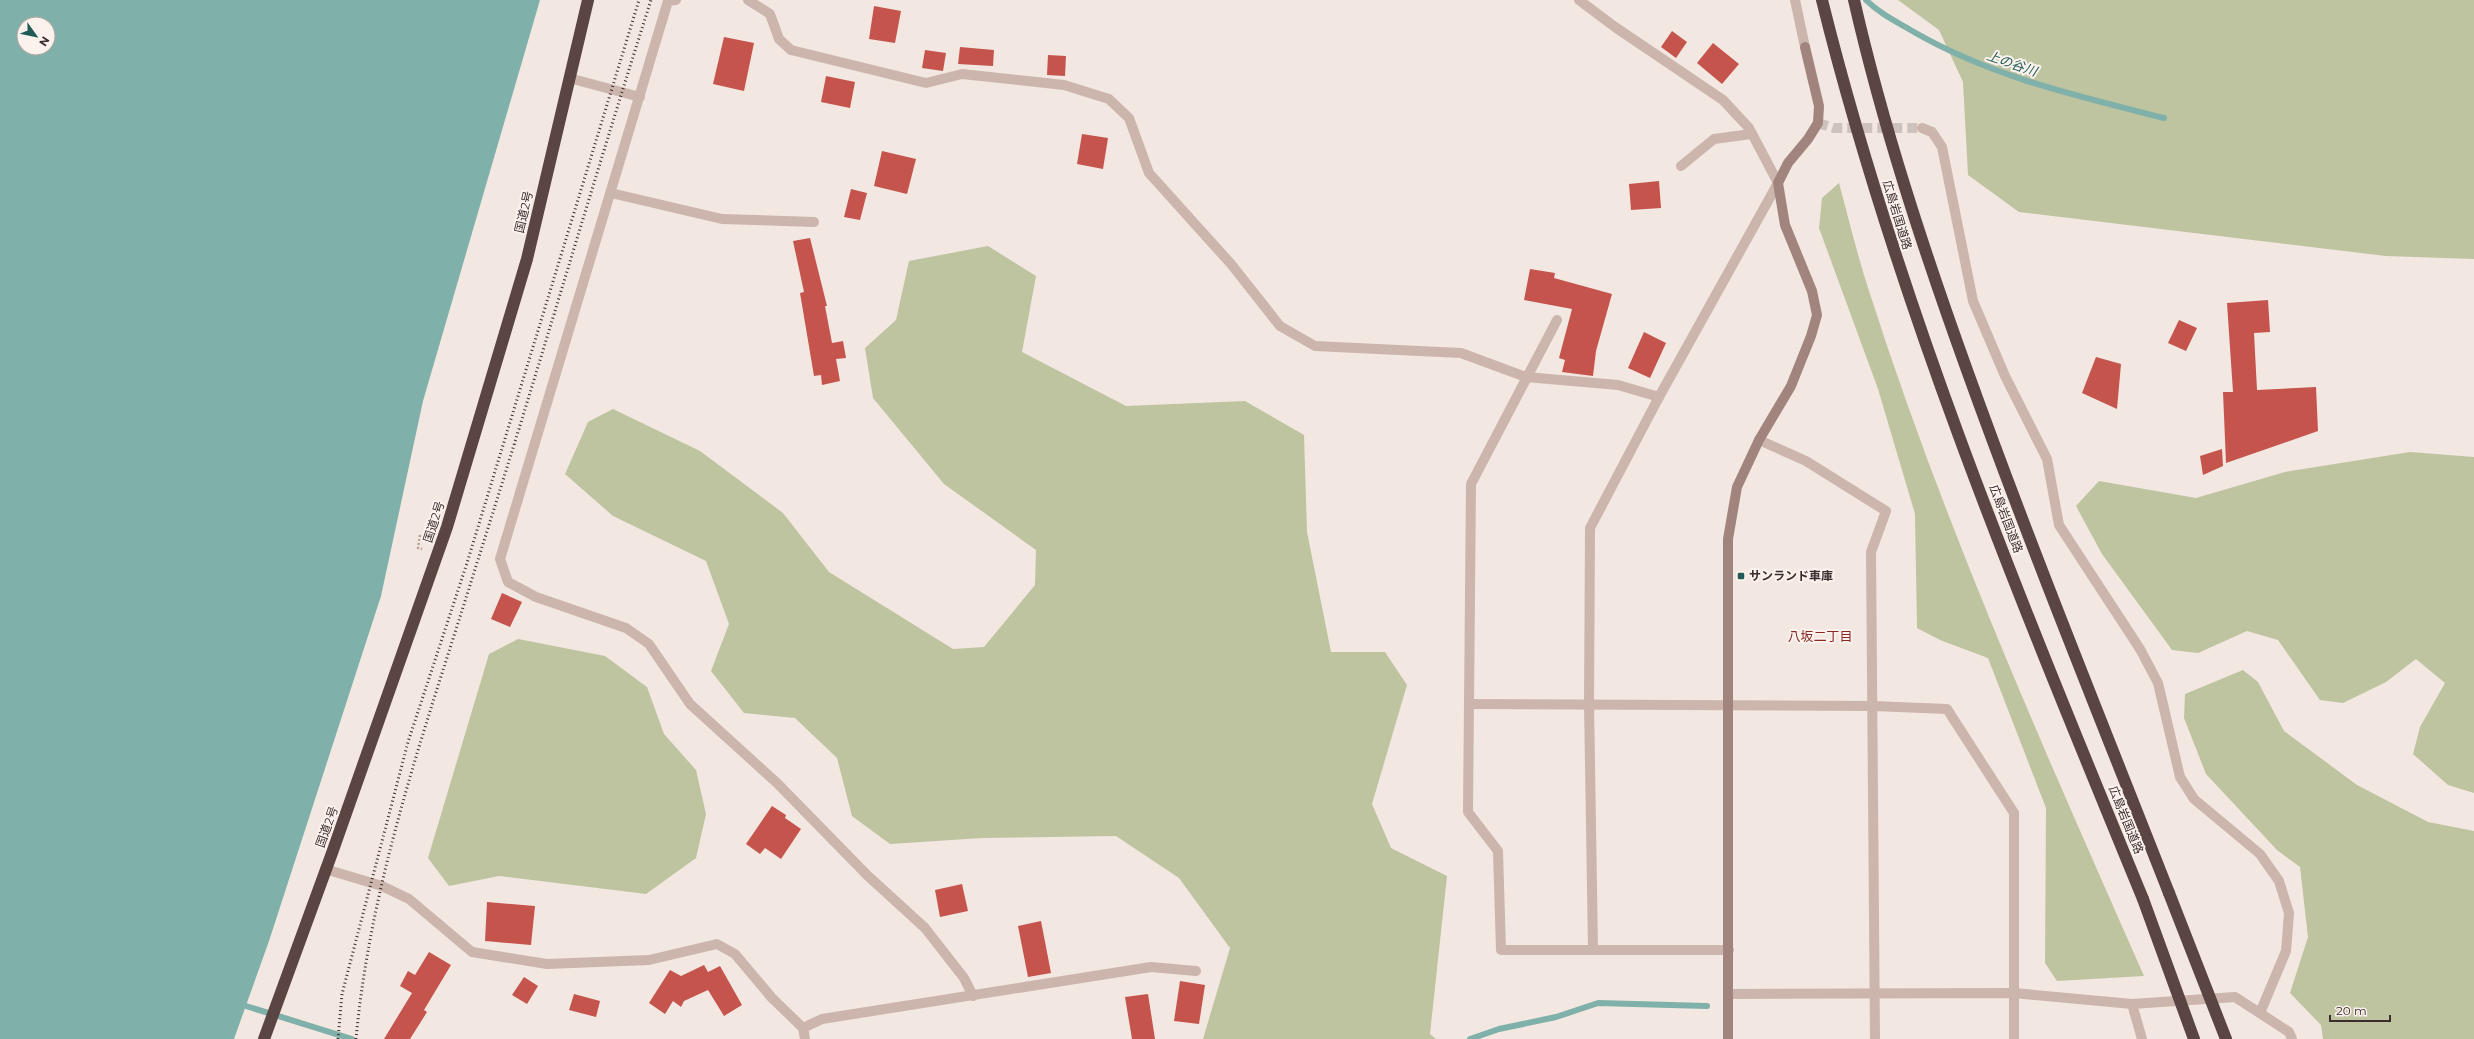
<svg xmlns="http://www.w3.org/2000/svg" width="2474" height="1039" font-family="Montserrat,'Noto Sans JP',sans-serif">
	<rect width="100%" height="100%" fill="#f3e7e1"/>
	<!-- green -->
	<g fill="#bec3a0">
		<path d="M1898 0H2474V259L2386 256 2019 212 1968 175 1963 82 1939 30Z"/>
		<path d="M1839 183C1849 220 1858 258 1870 294 1945 528 2045 752 2144 976L2057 981 2045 963 2046 808 1988 658 1940 640 1917 628 1915 514 1878 389 1819 228 1822 198Z"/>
		<path d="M988 246 1036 276 1022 352 1126 406 1245 401 1304 435 1307 532 1331 652H1385L1407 685 1372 804 1391 848 1447 876 1430 1034 1436 1039H1203L1230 948 1179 878 1116 836 982 838 890 844 852 816 837 758 795 718 744 713 711 671 729 624 706 561 613 516 565 474 588 422 613 409 700 451 783 513 829 572 953 649 984 647 1035 585 1036 550 944 484 873 398 865 348 896 320 909 261Z"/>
		<path d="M2410 452 2474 457V793L2448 785 2413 754 2420 727 2445 683 2416 659 2386 682 2343 703 2320 700 2278 640 2247 631 2198 653 2172 650 2102 554 2076 506 2099 481 2196 498 2285 472Z"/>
		<path d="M518 639 605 656 647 687 664 734 696 770 706 814 696 858 646 894 499 876 449 886 428 858 489 654Z"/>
		<path d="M2243 670 2258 682 2284 731 2357 785 2428 822 2474 831V1039H2323L2321 1025 2290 993 2308 937 2300 867 2277 850 2206 774 2184 718 2185 694Z"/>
	</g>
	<!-- water -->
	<path fill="#7fb1aa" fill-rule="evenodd" d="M0 0H540L423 401 381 596 269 941 234 1039H0ZM24 24H48V48H24Z"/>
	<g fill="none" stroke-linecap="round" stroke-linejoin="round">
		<!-- stream -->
		<g stroke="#7fb1aa" stroke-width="6">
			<path d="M1866 0C1880 14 1897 22 1914 32 1992 77 2077 96 2164 118"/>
			<path d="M246 1006 352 1039"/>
			<path d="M1470 1039 1499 1029 1556 1017 1598 1003 1707 1006"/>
		</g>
	</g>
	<!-- building -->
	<g fill="#c5544d">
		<path d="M874 6 901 11 895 43 869 39Z"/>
		<path d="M1672 31 1687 42 1676 58 1661 47Z"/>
		<path d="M724 37 754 43 744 91 713 84Z"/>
		<path d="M1713 43 1739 64 1722 84 1697 63Z"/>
		<path d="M960 47 994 50 993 66 958 64Z"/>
		<path d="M925 50 946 53 943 71 922 68Z"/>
		<path d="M1048 55 1066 56 1065 76 1047 75Z"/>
		<path d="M826 76 855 82 850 108 821 102Z"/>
		<path d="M1082 134 1108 138 1103 169 1077 164Z"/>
		<path d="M882 151 916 159 907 194 874 186Z"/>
		<path d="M1659 181 1661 208 1631 210 1629 184Z"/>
		<path d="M851 189 867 193 860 220 844 217Z"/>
		<path d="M810 238 827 306H825L832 343 843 341 846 358 836 359 840 381 822 385 821 375 814 376 800 293 804 292 793 241Z"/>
		<path d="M1530 269 1555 273 1554 278 1612 294 1596 351 1593 376 1562 372 1565 360 1559 358 1572 309 1524 300Z"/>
		<path d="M2268 300 2270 332 2254 333 2257 390 2316 387 2318 431 2226 463 2223 392H2233L2227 303Z"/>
		<path d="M2179 320 2197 328 2186 351 2168 343Z"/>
		<path d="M1644 332 1666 343 1650 378 1628 368Z"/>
		<path d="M2096 357 2121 364 2117 409 2082 393Z"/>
		<path d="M2222 449 2223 466 2203 475 2200 456Z"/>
		<path d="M502 593 522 602 510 627 491 619Z"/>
		<path d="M772 806 786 815 785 818 801 829 781 859 765 848 760 854 746 844Z"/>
		<path d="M962 884 968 911 940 917 935 890Z"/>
		<path d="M487 902 535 906 531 945 485 941Z"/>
		<path d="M1041 921 1051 973 1028 977 1018 926Z"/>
		<path d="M429 952 451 965 424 1010 427 1012 410 1039H384L412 993 400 986 408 971 415 975Z"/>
		<path d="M704 965 708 972 720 966 742 1005 724 1016 708 990 684 1001 681 1007 673 1001 665 1014 649 1003 670 970 681 976Z"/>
		<path d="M524 977 538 986 527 1004 512 995Z"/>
		<path d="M1180 981 1205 985 1199 1024 1174 1021Z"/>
		<path d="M574 994 600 1001 596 1017 569 1010Z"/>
		<path d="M1148 994 1155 1039H1132L1125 997Z"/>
	</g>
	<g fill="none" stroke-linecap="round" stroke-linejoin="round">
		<!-- street-tunnel -->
		<path stroke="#cec2bd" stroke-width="10" stroke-dasharray="10 5" stroke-linecap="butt" d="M1818 123 1834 128H1922"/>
		<!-- path -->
		<path stroke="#b89f96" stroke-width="2.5" stroke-dasharray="2 2" stroke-linecap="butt" d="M420 535 418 548 422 549"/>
		<!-- street -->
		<g stroke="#ccb5ac" stroke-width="10">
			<path d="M676 0 668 1 500 559 508 582 536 597 626 628 649 644 690 704 777 783 867 875 925 928 964 978 973 996"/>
			<path d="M748 0 770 14 779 39 791 50 926 83 962 74 1064 85 1109 99 1129 118 1149 173 1231 264 1280 326 1315 346 1461 353 1526 377 1618 385 1659 397"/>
			<path d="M1579 0 1615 27 1723 100 1749 128 1778 183 1659 397 1590 528 1589 703 1593 949"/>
			<path d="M1795 0 1805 47"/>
			<path d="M569 78 640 97"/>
			<path d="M1922 128 1932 132 1942 147 1973 301 2005 376 2047 459 2059 525 2140 649 2158 683 2180 777 2194 799 2260 854 2279 881 2289 913 2286 951 2260 1013"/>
			<path d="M1681 166 1714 139 1751 134"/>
			<path d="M611 193 722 219 814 222"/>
			<path d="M1557 320 1471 484 1468 812 1498 851 1501 950H1729"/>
			<path d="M1759 440 1806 461 1886 511 1871 552 1875 1039"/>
			<path d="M1469 704 1873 706 1947 709 2014 813V1039"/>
			<path d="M325 869 382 886 409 899 472 952 547 964 649 960 717 944 735 954 772 998 803 1028 805 1039"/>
			<path d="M1728 994 2014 993 2132 1004 2235 997 2289 1032 2292 1039"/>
			<path d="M2132 1004 2142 1039"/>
			<path d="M803 1028 822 1019 1151 967 1196 971"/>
		</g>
		<!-- secondary -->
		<path stroke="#a0847d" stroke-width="10" d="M1728 1039V539L1737 487 1759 440 1791 386 1811 336 1817 315 1812 291 1785 225 1778 183 1788 163 1808 139 1818 123 1819 106 1805 47"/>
		<!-- highway -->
		<g stroke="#5b4542" stroke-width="12">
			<path d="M1822 0C1899 310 2022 604 2143 899"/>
			<path d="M1854 0C1883 127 1924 251 1968 373 2031 548 2101 720 2169 893"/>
			<path d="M264 1039 332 853 447 527 527 259 588 0"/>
		</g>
		<!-- rail -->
		<g stroke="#3a2d2b" stroke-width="3" stroke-dasharray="1 3" stroke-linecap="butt">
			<path d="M338 1039 342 994 408 742 467 563 639 0"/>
			<path d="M356 1039C371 876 428 721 476 566 536 378 591 188 651 0"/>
		</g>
		<!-- highway-bridge -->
		<g stroke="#5b4542" stroke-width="12">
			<path d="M2169 893 2226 1039"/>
			<path d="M2143 899 2194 1039"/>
		</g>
	</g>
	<!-- markers -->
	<rect fill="#205c55" stroke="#fbf2ee" stroke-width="1.5" x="1737" y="572" width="8" height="8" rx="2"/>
	<g text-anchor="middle" stroke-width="4" stroke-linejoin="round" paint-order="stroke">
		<!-- street labels -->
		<g font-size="12" fill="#3a2d2b" stroke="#fbf2ee">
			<text transform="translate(524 212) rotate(-77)" y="4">国道2号</text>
			<text transform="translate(1897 215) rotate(73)" y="4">広島岩国道路</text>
			<text transform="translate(2006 519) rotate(69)" y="4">広島岩国道路</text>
			<text transform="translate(434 522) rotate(-72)" y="4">国道2号</text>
			<text transform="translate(2126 820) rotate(68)" y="4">広島岩国道路</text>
			<text transform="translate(327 827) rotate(-70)" y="4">国道2号</text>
		</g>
		<!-- poi labels -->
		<g font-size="12" font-weight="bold" fill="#3a2d2b" stroke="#fbf2ee" text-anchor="start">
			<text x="1749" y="580">サンランド車庫</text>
		</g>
		<!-- water labels -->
		<g font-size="13" font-style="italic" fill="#205c55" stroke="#fbf2ee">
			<text transform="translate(2012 63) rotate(19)" y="5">上の谷川</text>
		</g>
		<!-- neighbourhood labels -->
		<g font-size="13" fill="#892a24" stroke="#fbf2ee">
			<text x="1820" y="641">八坂二丁目</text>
		</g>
	</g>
	<!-- north arrow -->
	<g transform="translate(36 36) rotate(123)"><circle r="19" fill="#fbf2ee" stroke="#aea3a0"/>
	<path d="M0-3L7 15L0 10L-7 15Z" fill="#205c55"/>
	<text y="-6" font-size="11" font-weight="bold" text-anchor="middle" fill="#3a2d2b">N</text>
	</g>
	<!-- scale -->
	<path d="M2330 1015v6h60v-6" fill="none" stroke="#3a2d2b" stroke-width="2"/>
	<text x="2336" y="1015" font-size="12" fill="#3a2d2b" stroke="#fbf2ee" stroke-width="3" paint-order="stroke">20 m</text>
</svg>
